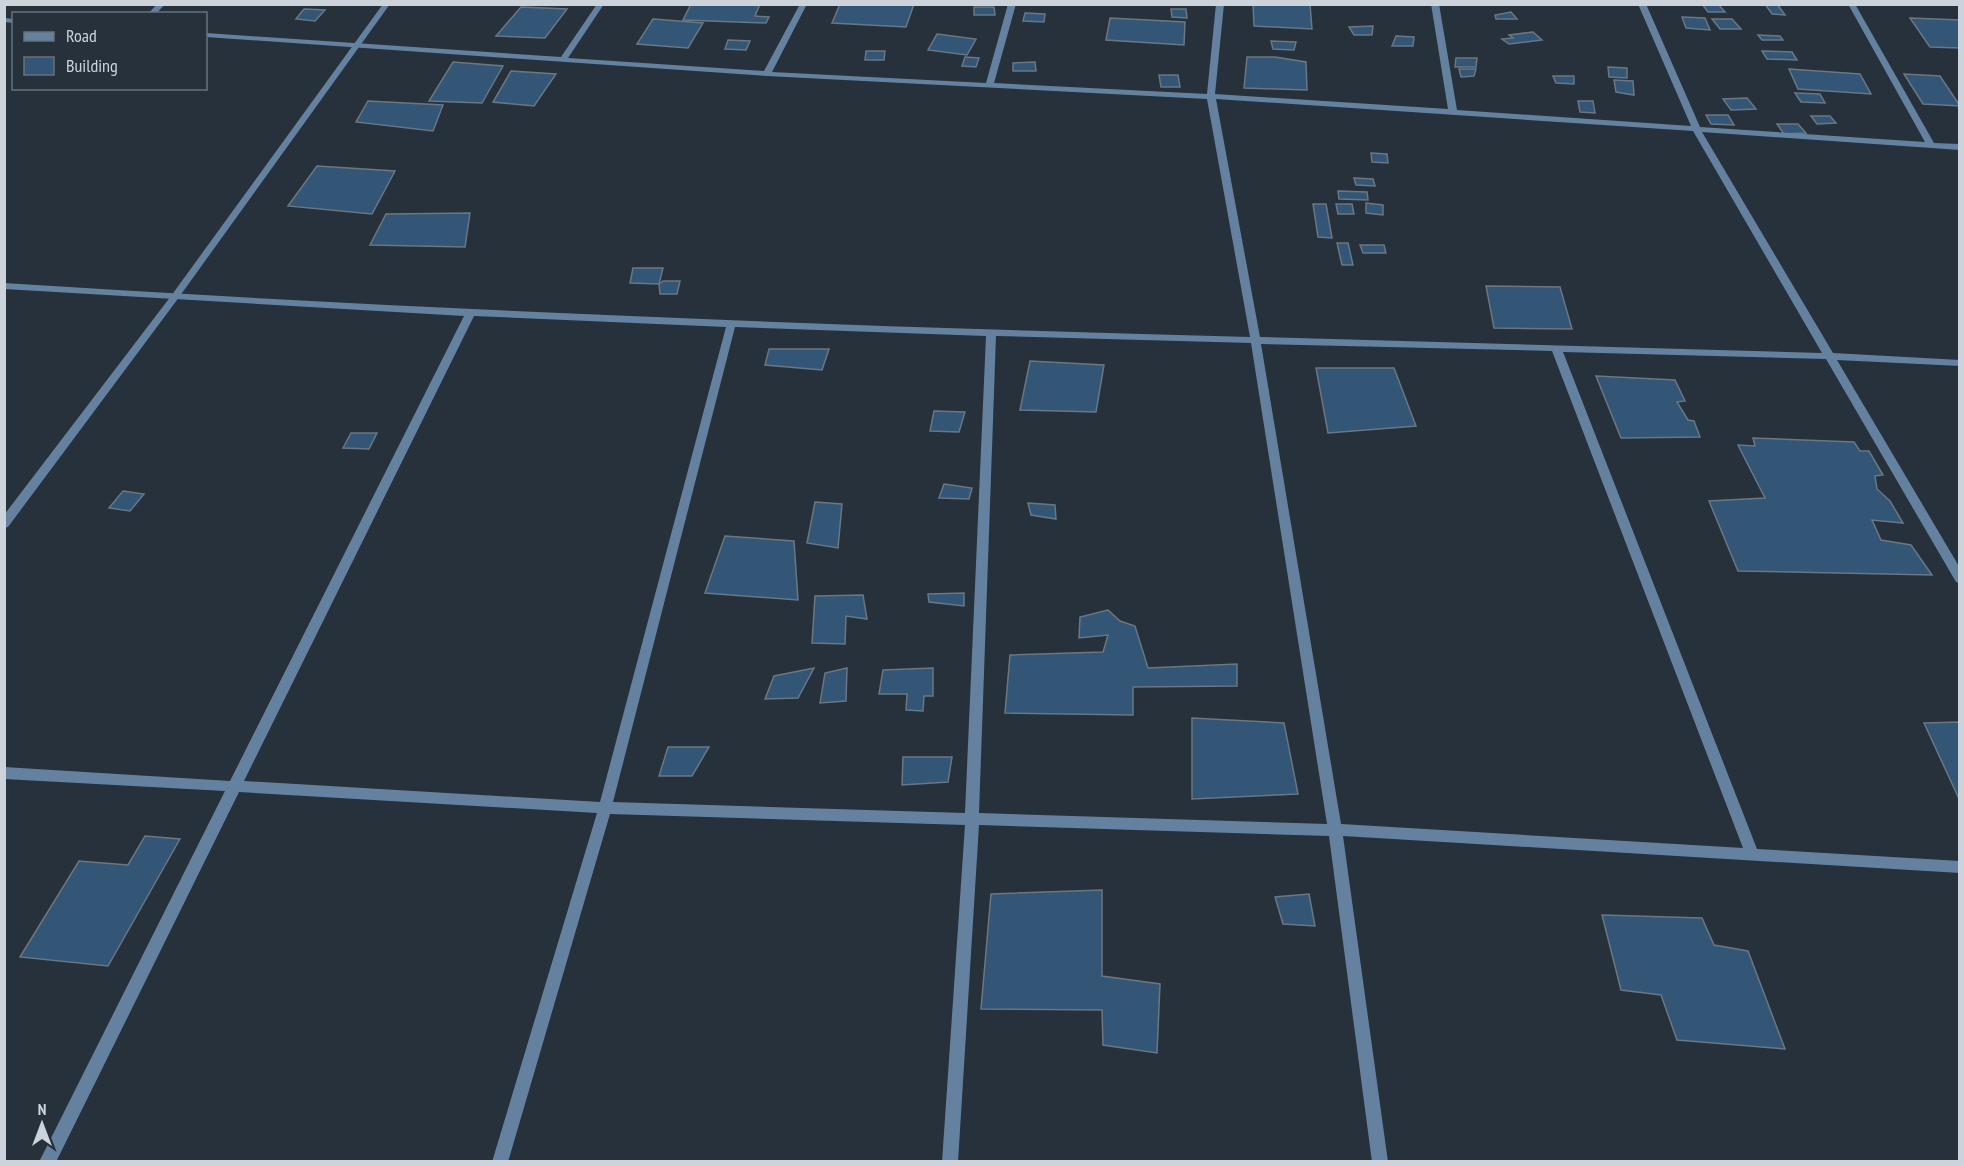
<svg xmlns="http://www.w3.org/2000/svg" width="1964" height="1166" font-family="'PT Sans Narrow',sans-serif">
	<rect width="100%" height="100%" fill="#26313b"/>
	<!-- building -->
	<g fill="#335676" stroke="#6a7783" stroke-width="1.5">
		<path d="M691 4H760L755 16 769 17 766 23 683 20Z"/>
		<path d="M840 4H914L906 27 832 23Z"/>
		<path d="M1253 4H1310L1312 29 1254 26Z"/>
		<path d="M1702 4H1718L1725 12H1708Z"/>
		<path d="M1765 4H1777L1785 15 1772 14Z"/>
		<path d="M521 7 567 9 545 38 496 36Z"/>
		<path d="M974 7H994L995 15H974Z"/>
		<path d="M304 9 325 10 315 21 296 19Z"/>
		<path d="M1171 9H1186L1187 18 1172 17Z"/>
		<path d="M1511 12 1517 19H1496L1495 15Z"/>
		<path d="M1025 13 1045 14 1044 22 1023 21Z"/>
		<path d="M1682 17 1705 18 1710 30 1686 28Z"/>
		<path d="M1110 18 1185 22 1184 45 1106 40Z"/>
		<path d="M1910 18 1960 20V48L1930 47Z"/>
		<path d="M653 19 703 23 688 48 637 44Z"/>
		<path d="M1712 19H1732L1741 29H1720Z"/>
		<path d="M1373 26 1372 35H1354L1349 27Z"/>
		<path d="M1533 32 1542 40 1509 44 1502 39 1513 38 1509 35Z"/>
		<path d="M937 34 976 39 967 55 928 50Z"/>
		<path d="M1758 35 1780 36 1783 40H1762Z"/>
		<path d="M1396 36 1414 37 1413 46H1392Z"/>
		<path d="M728 40 750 41 746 50 725 49Z"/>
		<path d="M1271 41 1296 42 1294 50 1273 49Z"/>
		<path d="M866 51H885L884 60H865Z"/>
		<path d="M1762 51 1792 52 1797 60 1767 59Z"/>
		<path d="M965 57 979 58 976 67 962 66Z"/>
		<path d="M1247 57H1275L1306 62 1307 90 1244 88Z"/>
		<path d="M1456 58H1477L1476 67H1455Z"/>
		<path d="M453 62 503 66 482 103 429 101Z"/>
		<path d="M1035 62 1036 71H1013V63Z"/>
		<path d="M1608 67 1627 68V78L1609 77Z"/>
		<path d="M1459 69H1476L1474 76 1461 77Z"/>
		<path d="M1789 69 1860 74 1871 94 1798 89Z"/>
		<path d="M511 71 556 74 534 106 493 102Z"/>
		<path d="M1904 74 1940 76 1960 106 1923 104Z"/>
		<path d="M1159 75H1178L1180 87H1161Z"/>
		<path d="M1553 76H1574V84L1556 83Z"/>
		<path d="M1614 80 1633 81 1634 95 1616 92Z"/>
		<path d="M1795 93 1820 94 1825 103 1801 102Z"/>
		<path d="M1747 98 1756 109 1731 110 1723 99Z"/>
		<path d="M368 101 443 105 433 131 356 122Z"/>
		<path d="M1578 101H1593L1595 113 1580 112Z"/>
		<path d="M1706 115H1728L1734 125 1711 124Z"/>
		<path d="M1811 116H1830L1836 123 1817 124Z"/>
		<path d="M1777 124H1798L1806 133 1784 134Z"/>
		<path d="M1371 153 1387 154 1388 163 1372 162Z"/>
		<path d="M317 166 395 171 372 214 288 206Z"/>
		<path d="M1354 178 1373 179 1375 186 1356 185Z"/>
		<path d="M1338 191 1367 192 1368 200 1339 199Z"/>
		<path d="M1366 203 1383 205V215L1366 213Z"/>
		<path d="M1313 204H1326L1332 238 1318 237Z"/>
		<path d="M1336 204H1352L1354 214H1338Z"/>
		<path d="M470 213 465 247 370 245 386 214Z"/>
		<path d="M1337 243H1348L1353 265H1342Z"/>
		<path d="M1360 245H1384L1386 253H1363Z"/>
		<path d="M633 268H663L659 284 630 283Z"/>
		<path d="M663 281H680L677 294H660L659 284Z"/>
		<path d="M1486 286 1560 287 1572 329 1494 328Z"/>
		<path d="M769 349H829L822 370 765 365Z"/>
		<path d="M1030 361 1104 365 1096 412 1020 410Z"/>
		<path d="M1316 368H1394L1416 426 1328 433Z"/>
		<path d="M1596 376 1675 380 1685 401 1677 402 1688 420 1694 421 1700 437 1621 438Z"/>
		<path d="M934 411 965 412 959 432 930 431Z"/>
		<path d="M351 433H377L369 449 343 448Z"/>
		<path d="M1753 438 1854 442 1860 451H1869L1883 475 1875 476 1877 489 1890 501 1903 523 1872 520 1881 540 1911 545 1932 575 1738 571 1709 501 1765 498 1738 445 1755 446Z"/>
		<path d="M944 484 972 488 969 499 939 498Z"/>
		<path d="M123 491 144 494 130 511 109 508Z"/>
		<path d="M815 502 842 504 838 548 807 543Z"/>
		<path d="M1028 503 1055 505 1056 519 1031 515Z"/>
		<path d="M725 536 794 541 798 600 705 593Z"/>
		<path d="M964 593V606L929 602 928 594Z"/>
		<path d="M863 595 867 619 846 616 845 644 812 643 815 596Z"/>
		<path d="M1108 610 1120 621 1135 626 1148 668 1237 664V686L1133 687V715L1005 713 1010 655 1103 652 1108 635 1079 638 1080 617Z"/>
		<path d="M814 668 798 698 765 699 774 676Z"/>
		<path d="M847 668 846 701 820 703 825 673Z"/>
		<path d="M933 668V696H924L923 711 906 710 907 694H879L883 670Z"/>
		<path d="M1192 718 1284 723 1298 794 1192 799Z"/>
		<path d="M1960 722V801L1924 723Z"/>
		<path d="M668 747H709L692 776H659Z"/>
		<path d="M903 757H952L948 782 902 785Z"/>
		<path d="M145 836 180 839 108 966 20 957 79 861 128 865Z"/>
		<path d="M1102 890V976L1160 984 1157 1053 1103 1045 1102 1010 981 1009 991 894Z"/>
		<path d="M1309 894 1315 926 1283 924 1275 897Z"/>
		<path d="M1602 915 1702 918 1714 945 1748 951 1785 1049 1677 1040 1661 995 1621 990Z"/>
	</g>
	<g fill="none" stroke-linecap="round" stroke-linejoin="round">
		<!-- minor -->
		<g fill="#6482a0" fill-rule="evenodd">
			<path d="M157 4H165L156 14H148Z"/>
			<path d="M597 4H604L568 58 764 71 800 4H807L772 72 986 83 1008 4H1016L994 83 1207 94 1216 4H1224L1215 94 1448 109 1431 4H1439L1457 110 1691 126 1638 4H1646L1700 127 1925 142 1848 4H1855L1934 143 1960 144V150L1702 132 1833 353 1960 360V366L1837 360 1960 568V583L1956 582 1826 359 1563 352 1757 849 1960 861V873L1343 836 1388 1162H1372L1329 836 979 825 958 1162H942L965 825 610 814 508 1162H492L597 813 239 792 56 1162H39L225 791 4 779V767L230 781 464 316 4 289V283C419 310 834 326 1250 337L1207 99 767 76 206 37V33L561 57ZM1216 99 1693 131 1822 353 1260 337ZM474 316 726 327 600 802 244 781ZM735 327 986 336 965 813 613 802ZM996 336 1251 343 1327 824 979 813ZM1261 344 1552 351 1743 848 1341 824Z"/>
			<path d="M4 18 14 19V23L4 22Z"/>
		</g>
		<!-- tertiary -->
		<path fill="#6482a0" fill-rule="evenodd" d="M383 4H390L177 300 8 527 4 528V515L171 296Z"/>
	</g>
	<!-- border -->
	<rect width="1964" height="1166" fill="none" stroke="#ccd3da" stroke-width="12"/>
	<!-- legend -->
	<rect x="12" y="12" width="195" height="78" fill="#26313b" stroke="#68727b" stroke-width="1.5"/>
	<rect x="24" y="32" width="30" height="9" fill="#6482a0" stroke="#68727b" stroke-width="1.5"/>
	<text x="66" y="42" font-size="18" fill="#ccd3da">Road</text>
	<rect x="24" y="57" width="30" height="18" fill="#335676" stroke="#68727b" stroke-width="1.5"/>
	<text x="66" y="72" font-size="18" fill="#ccd3da">Building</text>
	<!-- north arrow -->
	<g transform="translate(42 1124)" stroke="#26313b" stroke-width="4.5" paint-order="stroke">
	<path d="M0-4.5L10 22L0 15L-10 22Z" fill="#ccd3da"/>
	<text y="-9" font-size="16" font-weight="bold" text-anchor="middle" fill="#ccd3da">N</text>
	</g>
</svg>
